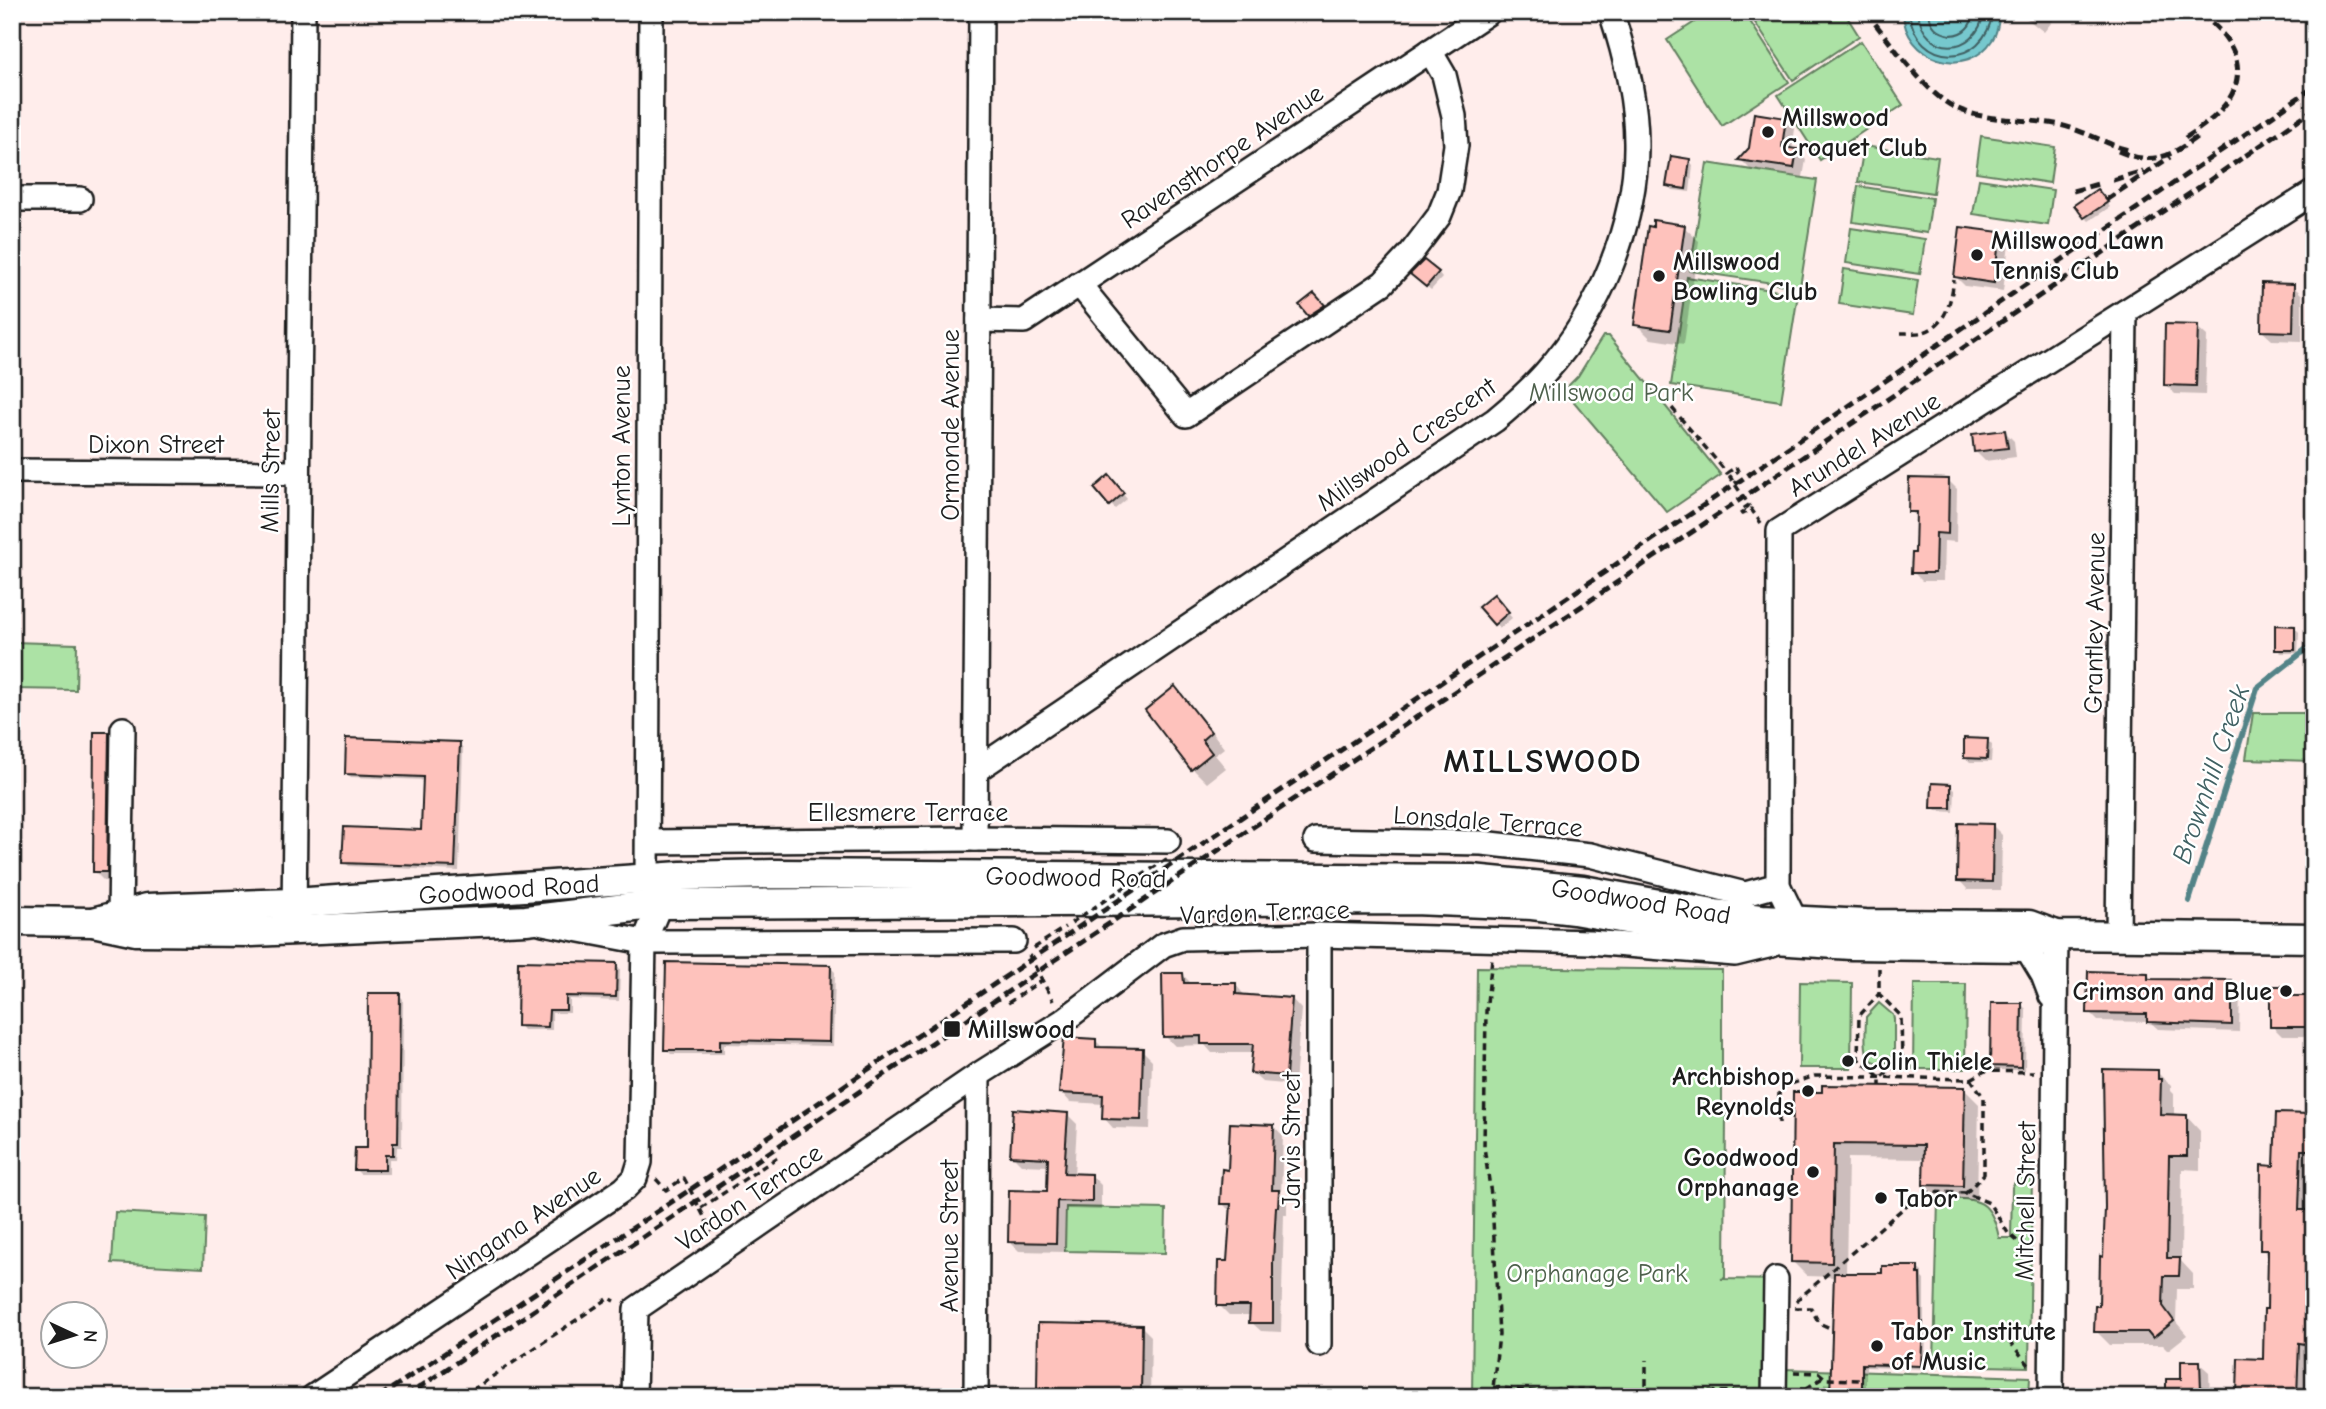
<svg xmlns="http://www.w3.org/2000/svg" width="2326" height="1409" font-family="'Comic Neue',sans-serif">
	<rect width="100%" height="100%" fill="#ffedeb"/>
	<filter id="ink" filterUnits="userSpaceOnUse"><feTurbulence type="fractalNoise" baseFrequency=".0143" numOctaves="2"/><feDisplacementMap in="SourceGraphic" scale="14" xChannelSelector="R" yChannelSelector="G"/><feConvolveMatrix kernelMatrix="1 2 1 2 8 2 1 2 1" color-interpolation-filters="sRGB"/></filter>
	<g filter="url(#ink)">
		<!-- green -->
		<g fill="#ace2a5" stroke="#647f60" stroke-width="2">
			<path d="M90 12H196V18L90 17Z"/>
			<path d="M1710 12H1744L1789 82 1722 126 1667 40Z"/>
			<path d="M1748 12H1844L1859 36 1793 80Z"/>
			<path d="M1861 41 1903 105 1820 160 1778 95Z"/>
			<path d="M1981 136 2055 147 2050 183 1976 172Z"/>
			<path d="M1864 146 1938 157 1933 193 1858 182Z"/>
			<path d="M1707 163 1817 180 1800 287 1690 271Z"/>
			<path d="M1979 179 2053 190 2048 225 1973 214Z"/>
			<path d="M1858 186 1932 198 1927 233 1853 222Z"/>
			<path d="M1851 228 1925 239 1920 274 1846 263Z"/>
			<path d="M1844 269 1918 280 1913 315 1839 304Z"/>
			<path d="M1687 277 1798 294 1781 401 1671 385Z"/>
			<path d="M1603 336H1609L1721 475 1667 512 1564 390 1578 376Z"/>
			<path d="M12 642 77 644 76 690 12 689Z"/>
			<path d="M2253 713H2314V761L2246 759Z"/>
			<path d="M1477 967 1722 970V1108L1726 1109 1725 1278 1721 1279 1787 1280 1785 1369 2030 1377 2029 1397H1472Z"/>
			<path d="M1800 982 1852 983 1851 1068H1799Z"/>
			<path d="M1914 984H1966L1965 1069H1913Z"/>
			<path d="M1879 1003 1893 1015 1894 1019V1054L1888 1062C1859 1069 1866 1037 1866 1017Z"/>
			<path d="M2032 1175 2029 1367 1934 1365 1938 1198C1975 1199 1991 1196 1999 1238H2011L2012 1187C2017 1178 2022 1175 2032 1175Z"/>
			<path d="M1066 1207 1166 1209 1165 1253 1065 1251Z"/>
			<path d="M115 1212 205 1217 203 1268 112 1263Z"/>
		</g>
		<!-- water -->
		<path fill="#76c8ce" stroke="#528387" stroke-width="2" d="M1903 12H2000C1999 21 1998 31 1993 39 1967 81 1904 60 1903 12Z"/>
		<!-- shadow -->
		<g fill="#0003">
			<path d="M2018 12H2048L2055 18 2044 32Z"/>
			<path d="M1785 120 1795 129 1792 150 1796 151 1806 160 1803 177 1750 169 1741 160Z"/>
			<path d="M1689 161 1693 165 1690 192 1673 190 1668 185Z"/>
			<path d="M2101 196 2110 207 2089 221 2085 217Z"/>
			<path d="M1684 227 1699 241 1684 344 1651 339 1636 324Z"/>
			<path d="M1999 234 2009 244 2003 291 1965 286 1956 277Z"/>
			<path d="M1438 273 1442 278 1431 290 1417 278Z"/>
			<path d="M2293 286 2302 295V341L2272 340 2262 331Z"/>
			<path d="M1318 299 1328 310 1314 319 1302 305Z"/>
			<path d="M2197 327 2207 336 2205 395 2175 394 2166 385Z"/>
			<path d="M2005 432 2014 441 2016 457 1985 461 1975 451Z"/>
			<path d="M1949 481 1957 489 1956 542 1944 541 1943 581H1922L1913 572 1917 555V518L1910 511Z"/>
			<path d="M1113 482 1127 499 1115 509 1096 488Z"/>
			<path d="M1498 601 1512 618 1500 628 1481 607Z"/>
			<path d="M2294 627 2299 632 2298 653H2281L2277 649Z"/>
			<path d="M1175 689 1190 703 1224 748 1215 755 1226 768 1207 783 1192 768Z"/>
			<path d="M108 734 118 743 116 881H104L95 872Z"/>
			<path d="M1987 741 1992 745 1991 762H1970L1965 757Z"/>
			<path d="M459 744 463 748 459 871 349 866 344 862 422 832 424 780 351 777 346 773Z"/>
			<path d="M1950 786 1955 790 1954 812 1937 811 1933 807Z"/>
			<path d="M1992 825 2002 835 2001 890H1968L1959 880Z"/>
			<path d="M616 964 620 969 619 1001 570 999V1013H552V1030H523L519 1025Z"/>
			<path d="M830 967 835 972 833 1046 724 1044V1054H671L666 1049Z"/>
			<path d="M2147 974 2154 981H2231L2240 990 2239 1032 2158 1029 2150 1022 2098 1021 2089 1012Z"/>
			<path d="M1183 975 1193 985H1236L1245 996 1292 999 1301 1009 1295 1085 1262 1082 1252 1073 1254 1053H1212L1205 1045 1175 1046 1165 1036Z"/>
			<path d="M2287 988 2298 998H2314V1036H2282L2272 1026Z"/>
			<path d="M399 995 403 999 402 1147H397L396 1159H389V1174H360L356 1170 368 1150Z"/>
			<path d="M2022 1005 2026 1009 2025 1070H1996L1992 1066Z"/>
			<path d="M1096 1041 1104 1049 1142 1050 1152 1060 1150 1129 1113 1128 1104 1118V1104L1070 1102 1061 1092Z"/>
			<path d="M2157 1072 2171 1086V1091L2174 1094V1116H2186L2200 1131V1170L2182 1169 2181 1261 2193 1274V1289H2177L2176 1322 2187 1335 2168 1350 2163 1345H2110L2096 1331 2101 1308 2105 1258Z"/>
			<path d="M1964 1089 1979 1104 1977 1200 1940 1199 1925 1185 1926 1159 1848 1158 1846 1274 1884 1275 1917 1268 1922 1272V1278L1924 1280V1326L1926 1328 1925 1369 1866 1367V1397H1824V1383L1832 1384 1835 1277 1807 1276 1793 1262 1795 1093Z"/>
			<path d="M1067 1114 1077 1124 1074 1175 1092 1176 1101 1185V1210L1066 1209 1065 1252 1019 1251 1009 1241 1048 1193 1049 1166 1022 1165 1012 1155Z"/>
			<path d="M2309 1116 2314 1120V1160H2311L2310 1212H2314V1354H2309L2308 1397H2239V1360L2264 1361 2269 1311 2270 1257 2262 1249 2276 1167Z"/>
			<path d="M1274 1126 1283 1136 1281 1195 1287 1201V1215H1284L1281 1332 1261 1331 1251 1322V1315H1229L1219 1305 1229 1263 1232 1213 1222 1203 1230 1171Z"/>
			<path d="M1142 1327 1151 1336 1150 1397H1047L1038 1389Z"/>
			<path d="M2199 1363 2209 1372 2210 1397H2168Z"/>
		</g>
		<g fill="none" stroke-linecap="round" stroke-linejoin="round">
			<!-- shore -->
			<g stroke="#406163" stroke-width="2">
				<path d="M1909 12C1916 68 1984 70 1993 12"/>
				<path d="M1918 12C1923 57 1977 57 1984 12"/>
				<path d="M1929 12C1930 26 1938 33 1951 35 1965 34 1972 26 1974 12"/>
			</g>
			<!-- stream -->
			<g stroke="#528387" stroke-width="6">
				<path d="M2189 901 2257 688 2314 643"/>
				<path d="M2000 1397 2002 1395"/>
			</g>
		</g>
		<!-- building -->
		<g fill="#fec2bc" stroke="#1c1c1c" stroke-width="2">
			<path d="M1754 113 1786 118 1782 147 1797 149 1794 168 1738 160 1749 148Z"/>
			<path d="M1671 156 1690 159 1686 189 1666 186Z"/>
			<path d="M2097 189 2108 202 2084 218 2074 205Z"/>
			<path d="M1653 220 1685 225 1670 330 1634 325 1648 226 1653 227Z"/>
			<path d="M1960 227 2000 232 1994 283 1954 277Z"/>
			<path d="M1424 260 1439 272 1426 287 1410 274Z"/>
			<path d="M2262 283 2294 284 2293 332 2261 331Z"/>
			<path d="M1314 293 1325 305 1308 316 1299 305Z"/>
			<path d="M2165 324 2198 325 2196 386 2164 385Z"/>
			<path d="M2005 430 2008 448 1974 452 1972 434Z"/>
			<path d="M1109 475 1124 493 1109 506 1094 488Z"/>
			<path d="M1909 478 1949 479 1948 534 1936 533 1935 573H1911L1912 553H1915L1916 512H1908Z"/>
			<path d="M1494 594 1509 612 1494 625 1478 607Z"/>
			<path d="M2275 625 2295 626V650H2275Z"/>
			<path d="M1175 686 1211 732 1202 740 1212 753 1191 770 1145 710Z"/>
			<path d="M94 732H109L107 872H93Z"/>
			<path d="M346 738 460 742 455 867 342 863 344 827 421 830 423 777 345 774Z"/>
			<path d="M1964 738 1988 739 1987 759 1964 758Z"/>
			<path d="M1932 783 1951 784V808H1931Z"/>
			<path d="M1958 823 1993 824 1992 882 1957 881Z"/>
			<path d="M518 961 617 963 616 997 566 996V1010H549L548 1027 517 1026Z"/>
			<path d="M666 962 831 965 829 1042 720 1040V1050H664Z"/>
			<path d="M2088 971 2148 973V979L2232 980V1025L2147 1022V1014L2087 1013Z"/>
			<path d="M1162 973H1183L1184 983H1236V994L1292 998 1286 1076 1250 1073 1253 1044H1201V1036L1163 1037Z"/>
			<path d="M2270 986H2288V996H2314V1027H2270Z"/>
			<path d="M368 993H400L398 1143H393V1155H385V1170H354L355 1148H367Z"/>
			<path d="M1991 1003H2022L2021 1067 1990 1066Z"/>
			<path d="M1064 1037 1096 1039V1047L1143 1048 1141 1120 1102 1119 1103 1095 1059 1093Z"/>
			<path d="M2103 1069 2158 1070V1079H2161L2160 1114 2187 1115V1156H2169L2167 1258H2180L2179 1276H2164L2163 1306 2174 1321 2153 1338 2148 1332H2094L2095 1306H2099L2100 1256 2103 1257 2105 1208Z"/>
			<path d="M1822 1085 1965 1087 1963 1186 1923 1185 1924 1145 1834 1144 1832 1263 1791 1262 1793 1092H1822Z"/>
			<path d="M1013 1109 1068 1113 1064 1173 1092 1174V1202L1057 1201 1056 1243 1008 1242 1009 1190 1047 1191 1048 1158 1010 1156Z"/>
			<path d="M2276 1113 2310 1114 2309 1150H2301L2299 1210H2314V1298L2307 1297 2306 1344 2299 1343 2297 1397 2237 1396 2238 1358 2263 1359 2264 1309H2267L2268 1250H2260L2261 1165 2274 1166Z"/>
			<path d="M1230 1123 1274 1125 1272 1190H1279L1278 1207H1276L1273 1262V1323H1249L1250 1306H1217L1218 1261H1227L1231 1204H1220L1222 1169 1228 1170Z"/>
			<path d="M1882 1266H1918V1274H1920L1921 1322H1923L1921 1366 1862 1364V1397H1830L1834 1273H1882Z"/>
			<path d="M1038 1323 1142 1325 1141 1391 1037 1389Z"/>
			<path d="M2181 1361H2200L2201 1391H2185V1397H2166V1379H2181Z"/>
		</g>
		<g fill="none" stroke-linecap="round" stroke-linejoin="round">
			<!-- minor casing -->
			<g stroke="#1c1c1c" stroke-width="28">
				<g id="minor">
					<path d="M12 199H80"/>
					<path d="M1079 284 1186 415 1383 283 1411 253 1439 216 1449 191 1456 145 1454 116 1444 75 1430 51"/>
					<path d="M979 320 1024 321 1489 12"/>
					<path d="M12 471 298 473"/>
					<path d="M975 771 1495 420C1513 405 1531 389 1546 372 1599 313 1637 223 1636 143 1636 99 1625 54 1611 12"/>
					<path d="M975 839 981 12"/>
					<path d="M1316 840 1482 843 1590 855 1745 894 1778 885"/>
					<path d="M648 842 975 839 1168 841"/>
					<path d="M647 879 651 12"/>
					<path d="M120 915 123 729"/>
					<path d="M294 919 303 12"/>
					<path d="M1796 922 1778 885 1779 531 2314 192"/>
					<path d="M543 923 644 942 1014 941"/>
					<path d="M1319 935V1344"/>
					<path d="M2118 936 2125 312"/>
					<path d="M2026 947 2043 975 2051 996"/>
					<path d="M313 1397 624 1189 635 1178 640 1162 644 942 660 904"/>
					<path d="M634 1397 636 1309 978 1075 1063 1021 1163 945 1183 938 1319 935 1590 942 1735 954 1772 945"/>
					<path d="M976 1397 978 1075"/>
					<path d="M1774 1397 1776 1279"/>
					<path d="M2051 1397 2056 935"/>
				</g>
			</g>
			<!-- major casing -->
			<g stroke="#1c1c1c" stroke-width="33">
				<g id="major">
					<path d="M12 921 93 922 136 931 252 932 526 920 660 904 1414 900 1532 905 1574 910 1729 937 1851 945 2026 947 2056 935"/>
					<path d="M93 922 147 908 294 903 681 876 775 874 1472 879 1583 890 1713 914 1762 919 1866 924 2029 925 2056 935 2314 938"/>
				</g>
			</g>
			<!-- path -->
			<g stroke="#1c1c1c" stroke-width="3.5" stroke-dasharray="7 5" stroke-linecap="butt">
				<path d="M1901 333C1908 333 1918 334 1924 332 1947 324 1951 300 1954 280"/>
				<path d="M1672 408 1727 473 1736 467 1738 471 1730 477 1749 505 1740 511 1742 514 1751 509 1761 523"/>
				<path d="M1034 948 1065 927"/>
				<path d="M1029 955 1053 1001"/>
				<path d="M1879 968V994L1901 1016 1902 1060 1880 1078V1086"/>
				<path d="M1008 1003 1042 980"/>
				<path d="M1879 1076 1858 1059 1859 1016 1879 994"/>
				<path d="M1971 1079 1985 1071 2034 1072"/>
				<path d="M1779 1123V1088L1815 1076 1971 1079 1984 1098V1174L1966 1193"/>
				<path d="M656 1179 666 1190 684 1178 712 1232"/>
				<path d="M701 1208 781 1155"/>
				<path d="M1796 1301 1922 1192 1966 1193 1989 1203 2008 1233 2030 1252"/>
				<path d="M1795 1308H1811L1819 1323 1832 1329"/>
				<path d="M2009 1341 2029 1365"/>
				<path d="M1794 1372 1819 1373 1826 1379 1859 1380"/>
				<path d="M1493 1387 1540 1392 1560 1389 1753 1392"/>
				<path d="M1796 1395 1824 1377"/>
				<path d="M462 1397 609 1298 615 1301"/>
				<path d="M1492 1397 1499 1335 1492 1201 1484 1147 1486 1011 1492 959"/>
				<path d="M1507 1397V1388"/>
				<path d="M1646 1397V1360"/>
			</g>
			<!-- minor -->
			<use href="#minor" stroke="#fff" stroke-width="23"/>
			<!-- major -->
			<use href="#major" stroke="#fff" stroke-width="28"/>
			<!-- rail -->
			<g stroke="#1c1c1c" stroke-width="5" stroke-dasharray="10 5" stroke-linecap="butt">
				<path d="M1866 12C1888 39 1924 92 1954 107 1984 122 2022 118 2055 124 2077 128 2099 140 2121 148L2129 150"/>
				<path d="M2185 138C2199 129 2213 120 2223 107 2254 72 2231 33 2197 12"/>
				<path d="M2118 151C2153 166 2170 157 2198 136"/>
				<path d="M2113 180 2143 171"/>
				<path d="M2073 191 2098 184"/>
				<path d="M2106 200 2170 157"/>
				<path d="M379 1397 691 1189 1735 484 2314 87"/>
				<path d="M405 1397 1744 497 2314 109"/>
			</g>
			<!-- path-bridge -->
			<path stroke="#1c1c1c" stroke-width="3.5" stroke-dasharray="7 5" stroke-linecap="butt" d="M1071 923 1168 858"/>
		</g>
	</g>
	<!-- markers -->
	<g fill="#1c1c1c" stroke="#fff" stroke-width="2.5">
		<circle cx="1768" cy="132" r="7"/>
		<circle cx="1977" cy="255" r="7"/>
		<circle cx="1659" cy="276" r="7"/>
		<circle cx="2286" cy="991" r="7"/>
		<rect x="943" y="1020" width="18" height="18" rx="3.5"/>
		<circle cx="1848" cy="1061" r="7"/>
		<circle cx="1808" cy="1091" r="7"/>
		<circle cx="1813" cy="1172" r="7"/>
		<circle cx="1881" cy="1198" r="7"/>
		<circle cx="1877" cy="1346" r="7"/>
	</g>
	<g text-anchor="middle" stroke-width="5" stroke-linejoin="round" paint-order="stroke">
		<!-- poi labels -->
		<g font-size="26" font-weight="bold" fill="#1c1c1c" stroke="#fff" text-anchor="start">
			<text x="1782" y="126">Millswood<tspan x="1782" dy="30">Croquet Club</tspan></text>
			<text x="1991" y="249">Millswood Lawn<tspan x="1991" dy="30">Tennis Club</tspan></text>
			<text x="1673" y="270">Millswood<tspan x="1673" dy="30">Bowling Club</tspan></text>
			<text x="2272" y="1000" text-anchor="end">Crimson and Blue</text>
			<text x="968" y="1038">Millswood</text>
			<text x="1862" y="1070">Colin Thiele</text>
			<text x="1794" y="1085" text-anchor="end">Archbishop<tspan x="1794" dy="30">Reynolds</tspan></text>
			<text x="1799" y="1166" text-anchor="end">Goodwood<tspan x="1799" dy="30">Orphanage</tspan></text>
			<text x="1895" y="1207">Tabor</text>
			<text x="1891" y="1340">Tabor Institute<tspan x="1891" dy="30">of Music</tspan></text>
		</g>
		<!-- street labels -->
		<g font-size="26" fill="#1c1c1c" stroke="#fff">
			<text transform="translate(1222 156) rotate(-34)" y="9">Ravensthorpe Avenue</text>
			<text transform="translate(950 425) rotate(-90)" y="9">Ormonde Avenue</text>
			<text x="156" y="453">Dixon Street</text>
			<text transform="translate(1406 444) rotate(-35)" y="9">Millswood Crescent</text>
			<text transform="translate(1864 444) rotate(-32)" y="9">Arundel Avenue</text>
			<text transform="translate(621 446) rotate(-90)" y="9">Lynton Avenue</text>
			<text transform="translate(270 471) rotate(-89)" y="9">Mills Street</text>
			<text transform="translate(2094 623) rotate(-89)" y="9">Grantley Avenue</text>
			<text x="908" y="821">Ellesmere Terrace</text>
			<text transform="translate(1488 821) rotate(4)" y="9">Lonsdale Terrace</text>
			<text transform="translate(1076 877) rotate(1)" y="9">Goodwood Road</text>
			<text transform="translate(509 889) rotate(-4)" y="9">Goodwood Road</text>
			<text transform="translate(1641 901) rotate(9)" y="9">Goodwood Road</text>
			<text transform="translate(1265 912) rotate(-2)" y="9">Vardon Terrace</text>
			<text transform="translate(1291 1140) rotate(-90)" y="9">Jarvis Street</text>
			<text transform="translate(749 1197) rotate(-34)" y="9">Vardon Terrace</text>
			<text transform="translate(2025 1201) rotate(-89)" y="9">Mitchell Street</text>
			<text transform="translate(523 1223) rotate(-34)" y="9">Ningana Avenue</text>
			<text transform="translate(949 1236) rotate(-90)" y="9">Avenue Street</text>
		</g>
		<!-- park labels -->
		<g font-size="26" fill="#4e614c" stroke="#fff">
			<text x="1611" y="401">Millswood Park</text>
			<text x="1597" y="1282">Orphanage Park</text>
		</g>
		<!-- water labels -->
		<g font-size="28" font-style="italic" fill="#406163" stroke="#fff">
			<text transform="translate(2210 774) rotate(-71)" y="10">Brownhill Creek</text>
		</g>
		<!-- district labels -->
		<g font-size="33" font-weight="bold" letter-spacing="2" fill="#1c1c1c" stroke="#fff">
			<text x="1543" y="772">MILLSWOOD</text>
		</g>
	</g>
	<!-- margin -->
	<rect width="2326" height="1409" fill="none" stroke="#fff" stroke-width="42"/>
	<rect x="21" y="21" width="2284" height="1367" fill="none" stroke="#1c1c1c" stroke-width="2.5" filter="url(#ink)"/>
	<!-- north arrow -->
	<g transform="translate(74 1335) rotate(94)"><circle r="33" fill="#ffffff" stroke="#a4a4a4" stroke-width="2"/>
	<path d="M0-5L12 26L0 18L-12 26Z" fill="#1c1c1c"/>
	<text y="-10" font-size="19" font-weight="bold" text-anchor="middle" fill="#1c1c1c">N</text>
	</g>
</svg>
